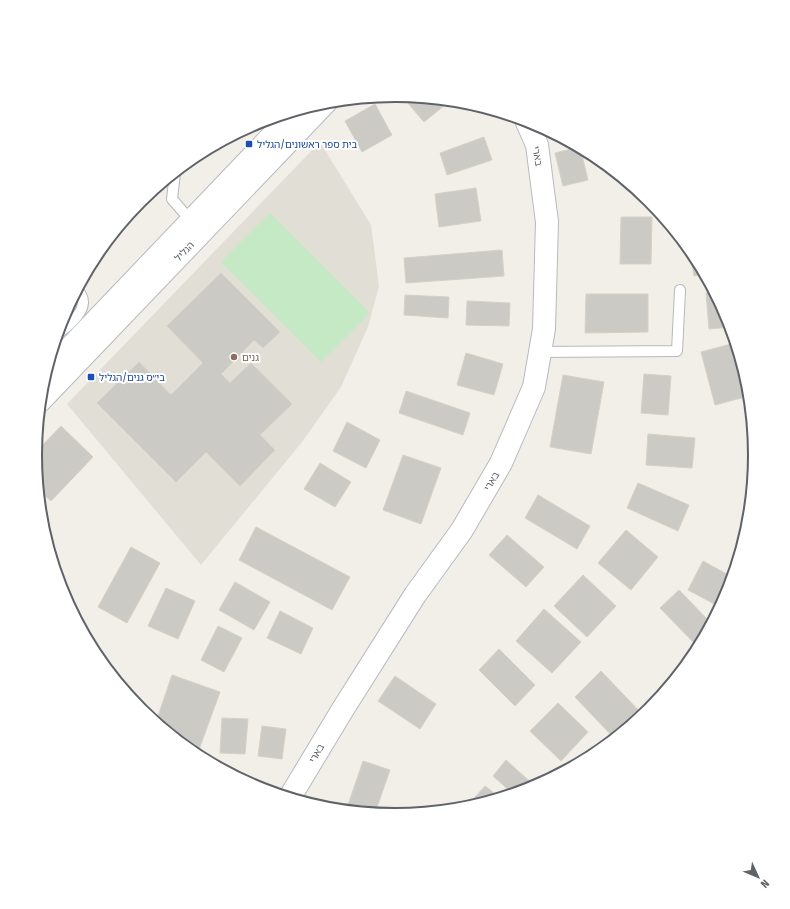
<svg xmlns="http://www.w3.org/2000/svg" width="790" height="909" font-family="'Fira Sans Condensed','Noto Sans Hebrew',sans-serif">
	<rect width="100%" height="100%" fill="#f1efe8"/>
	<!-- education -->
	<path fill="#e1ded6" d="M320 142 371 225 379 286 368 327 341 387 302 442 201 565 67 404Z"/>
	<!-- green -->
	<path fill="#c5e8c5" d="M270 213 370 313 321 362 221 262Z"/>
	<!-- building -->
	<g fill="#cccac5" stroke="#d6d1c6">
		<path d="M401 95 451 100 424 122Z"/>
		<path d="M375 104 392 135 362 152 345 121Z"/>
		<path d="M484 137 492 160 447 175 440 153Z"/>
		<path d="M567 140 574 144 568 145Z"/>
		<path d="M580 147 588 180 563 186 555 153Z"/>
		<path d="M476 188 481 221 439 227 435 194Z"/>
		<path d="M621 217H652L651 264H620Z"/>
		<path d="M689 248 694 255 705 274 694 276Z"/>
		<path d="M502 250 504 276 406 283 404 258Z"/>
		<path d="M221 273 280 332 263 348 254 340 221 374 230 383 251 363 292 404 260 435 275 450 240 486 206 452 176 482 97 403 139 362 171 395 203 363 167 326Z"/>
		<path d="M715 292 728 317 731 327 709 329 706 293Z"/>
		<path d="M586 294H648V332L585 333Z"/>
		<path d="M405 295 449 297 448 318 404 315Z"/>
		<path d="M467 301 510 303 509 326 466 325Z"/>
		<path d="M735 343 749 396 715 405 701 352Z"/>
		<path d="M466 353 503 364 494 395 457 385Z"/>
		<path d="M644 374 671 376 668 415 641 413Z"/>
		<path d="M563 375 604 382 591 454 550 447Z"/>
		<path d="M406 391 470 413 463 435 399 413Z"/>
		<path d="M347 422 380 440 366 468 333 451Z"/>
		<path d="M61 426 93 457 51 501 38 490 35 453Z"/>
		<path d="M648 434 695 438 692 468 646 465Z"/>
		<path d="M755 454V455L754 469 749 456Z"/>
		<path d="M403 455 441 468 421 524 383 510Z"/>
		<path d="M320 463 351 482 335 507 304 489Z"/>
		<path d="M638 483 689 505 678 531 627 508Z"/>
		<path d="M538 495 590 526 577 549 525 518Z"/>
		<path d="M256 527 350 577 332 610 239 560Z"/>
		<path d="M626 530 658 557 631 590 598 563Z"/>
		<path d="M507 535 544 567 526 587 489 555Z"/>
		<path d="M131 547 160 563 127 623 98 607Z"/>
		<path d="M703 561 732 577 728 592 720 607 688 590Z"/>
		<path d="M583 575 616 606 587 637 554 606Z"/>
		<path d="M235 582 270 602 254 630 219 610Z"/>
		<path d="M166 588 195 601 178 639 148 626Z"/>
		<path d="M679 590 711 623 698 647 660 608Z"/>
		<path d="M544 609 581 642 552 673 516 641Z"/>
		<path d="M280 611 313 628 301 654 267 638Z"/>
		<path d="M218 626 242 638 224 672 201 660Z"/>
		<path d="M499 649 535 685 515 706 479 670Z"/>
		<path d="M601 671 643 715 614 738 575 697Z"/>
		<path d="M172 675 220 692 197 755 156 722Z"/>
		<path d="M395 676 436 704 420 729 378 701Z"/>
		<path d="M558 703 588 732 561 761 530 731Z"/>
		<path d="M222 718 248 719 245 754 220 753Z"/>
		<path d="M262 726 286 729 282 759 258 756Z"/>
		<path d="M506 760 535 786 512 793 493 776Z"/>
		<path d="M363 761 390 770 375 813 348 805Z"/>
		<path d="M485 786 499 797 466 807Z"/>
	</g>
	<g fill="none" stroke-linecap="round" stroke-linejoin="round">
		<!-- lane casing -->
		<g stroke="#b5b8bc" stroke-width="12">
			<g id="lane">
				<path d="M178 169 175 173 172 199 191 221"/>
				<path d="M58 332C63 331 66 327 71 323 81 313 89 302 77 289"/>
				<path d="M540 352 677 351 680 290"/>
			</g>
		</g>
		<!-- secondary casing -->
		<g stroke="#b6babf" stroke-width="24">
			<g id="secondary">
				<path d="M45 374 297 110"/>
				<path d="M40 401 327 101"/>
				<path d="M290 797 343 709 415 595 462 530 501 463 534 387 544 329 547 222 537 145 526 120"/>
			</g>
		</g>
		<!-- lane -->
		<use href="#lane" stroke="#fff" stroke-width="10"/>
		<!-- secondary -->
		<use href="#secondary" stroke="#fff" stroke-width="22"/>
	</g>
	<!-- markers -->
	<g fill="#1a4fb4" stroke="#fff" stroke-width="1.5">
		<rect x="245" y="140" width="8" height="8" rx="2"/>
		<rect x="87" y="373" width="8" height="8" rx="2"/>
	</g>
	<circle fill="#8d6e63" stroke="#fff" stroke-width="1.5" cx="234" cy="357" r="4"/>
	<g text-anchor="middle" stroke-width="4" stroke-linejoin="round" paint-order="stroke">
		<!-- transit labels -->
		<g font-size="10" fill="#164399" stroke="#fff" text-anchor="start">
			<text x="257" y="148">בית ספר ראשונים/הגליל</text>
			<text x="99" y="381">בי״ס גנים/הגליל</text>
		</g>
		<!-- street labels -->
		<g font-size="10" fill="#5f6368" stroke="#fff">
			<text transform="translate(538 156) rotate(80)" y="4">בארי</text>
			<text transform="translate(184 251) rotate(-46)" y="4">הגליל</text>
			<text transform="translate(491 481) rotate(-59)" y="4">בארי</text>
			<text transform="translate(316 753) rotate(-60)" y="4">בארי</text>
		</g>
		<!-- education labels -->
		<g font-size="10" fill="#785e54" stroke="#fff" text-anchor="start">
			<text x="242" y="361">גנים</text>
		</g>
	</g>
	<!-- crop -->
	<path d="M0 0H790V909H0ZM42 455a353 353 0 1 1 706 0a353 353 0 1 1-706 0Z" fill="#fff" fill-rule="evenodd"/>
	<path fill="none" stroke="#5f6368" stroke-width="2" d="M42 455a353 353 0 1 1 706 0a353 353 0 1 1-706 0Z"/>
	<!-- north arrow -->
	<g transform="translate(758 877) rotate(134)" stroke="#ffffff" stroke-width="3" paint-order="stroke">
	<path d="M0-3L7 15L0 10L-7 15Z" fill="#5f6368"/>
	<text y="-6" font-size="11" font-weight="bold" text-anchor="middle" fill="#5f6368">N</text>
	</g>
</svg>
